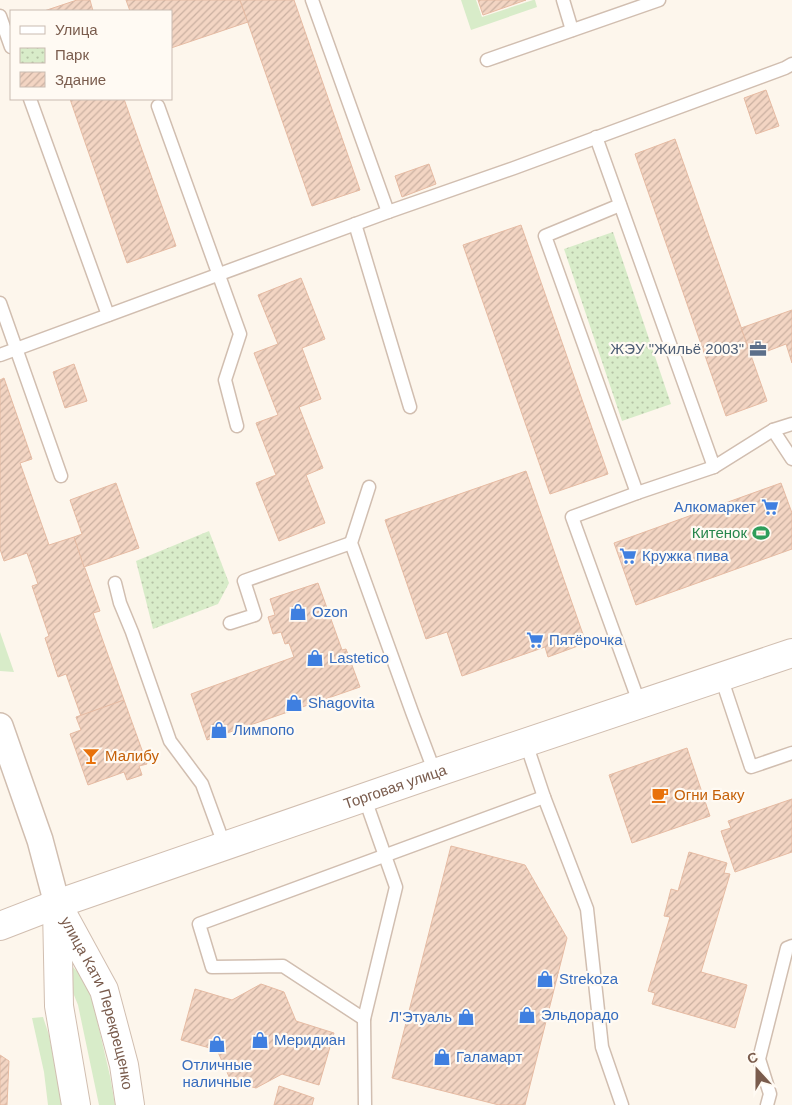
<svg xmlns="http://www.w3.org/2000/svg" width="792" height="1105" font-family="Helvetica,sans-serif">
	<defs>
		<pattern id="park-dots" width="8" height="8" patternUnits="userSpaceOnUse" patternTransform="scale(1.25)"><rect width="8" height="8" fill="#d8ecc9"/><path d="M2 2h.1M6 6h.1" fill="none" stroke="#b4c2a5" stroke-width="1.8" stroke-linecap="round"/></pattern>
		<pattern id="building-hatch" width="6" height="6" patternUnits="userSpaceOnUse" patternTransform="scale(1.25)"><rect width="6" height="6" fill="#f3d5c3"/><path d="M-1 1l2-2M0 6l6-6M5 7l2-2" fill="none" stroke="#cab0a1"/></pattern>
	</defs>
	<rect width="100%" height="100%" fill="#fdf6ec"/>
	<!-- grass -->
	<g fill="#d8ecc9">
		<path d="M461 0H476L482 17 533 0H535L537 7 471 30Z"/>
		<path d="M0 632 14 672 0 671Z"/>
		<path d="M71 965 86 981 94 1007 110 1076 115 1105H99L78 1005 70 985Z"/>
		<path d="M43 1017 49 1035 62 1105H48L44 1072 32 1018Z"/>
	</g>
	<!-- park -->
	<g fill="url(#park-dots)">
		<path d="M613 232 671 404 622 421 564 249Z"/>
		<path d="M209 531 229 583 218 604 153 629 136 561Z"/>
	</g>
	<!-- building -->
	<g fill="url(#building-hatch)" stroke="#e6bba3">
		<path d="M77 0H90L93 11H44Z"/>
		<path d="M126 0H240L248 22 171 48V11H130Z"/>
		<path d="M240 0H294L360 190 312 206Z"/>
		<path d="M478 0H526L483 15Z"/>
		<path d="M766 90 779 126 756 134 744 98Z"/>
		<path d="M70 99H124L176 246 127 263Z"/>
		<path d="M675 139 767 401 726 416 635 154Z"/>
		<path d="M429 164 436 184 402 197 395 176Z"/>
		<path d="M521 225 608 474 550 494 463 245Z"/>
		<path d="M301 278 325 339 302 348 321 399 299 407 323 468 306 475 325 523 279 541 256 483 276 475 256 423 278 415 254 353 278 344 258 295Z"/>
		<path d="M792 310V363L786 344 752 357 741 328Z"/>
		<path d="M74 364 87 401 65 408 53 372Z"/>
		<path d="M4 378 32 459 20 463 49 545 74 537 100 611 93 613 124 700 81 716 66 674 58 677 45 638 49 636 32 586 38 584 27 553 4 561 0 549V380Z"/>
		<path d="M526 471 586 643 548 657 545 647 462 676 447 632 426 639 385 520Z"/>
		<path d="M116 483 139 548 84 567 74 537 82 534 70 500Z"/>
		<path d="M781 483 792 513V549L636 605 614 543Z"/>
		<path d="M318 583 342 650 346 649 360 687 207 740 191 694 294 657 289 643 285 644 281 632 273 634 268 617 275 615 270 599Z"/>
		<path d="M124 700 147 764 139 766 142 775 127 780 124 772 88 785 70 734 81 730 76 717Z"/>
		<path d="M687 748 710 816 632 843 609 775Z"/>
		<path d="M792 799V852L735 872 721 831 731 828 728 821Z"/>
		<path d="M451 846 525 865 567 938 525 1105H499L392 1078Z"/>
		<path d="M689 852 727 863 724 873 730 874 701 972 747 985 735 1028 652 1004 655 993 648 991 670 917 664 916 671 889 678 891Z"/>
		<path d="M261 984 284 992 296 1021 334 1033 319 1085 282 1074 256 1088 231 1081 217 1050 181 1040 195 989 232 1000Z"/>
		<path d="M0 1055 9 1061 7 1105H0Z"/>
		<path d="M279 1086 314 1098 312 1105H274Z"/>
	</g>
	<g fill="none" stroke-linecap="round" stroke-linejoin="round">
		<!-- service casing -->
		<g stroke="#d1beb0" stroke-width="15">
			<g id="service">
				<path d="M312 0 388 212"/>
				<path d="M563 0 572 30"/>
				<path d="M0 16 11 47"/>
				<path d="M487 60 659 0"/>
				<path d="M30 99 108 315"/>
				<path d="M158 106 240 334 225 380 237 426"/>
				<path d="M596 137 714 467 773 430 792 424"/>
				<path d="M620 205 545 236 637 493 714 467"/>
				<path d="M355 224 410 407"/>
				<path d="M0 303 61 476"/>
				<path d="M0 355 388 212 514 168 785 68 792 64"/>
				<path d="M773 430 792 459"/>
				<path d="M369 487 351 543 412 712 435 773"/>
				<path d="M637 493 572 517 640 705"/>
				<path d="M115 583 120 603 132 632 170 741 202 784 225 847"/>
				<path d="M230 623 255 615 244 581 351 543"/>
				<path d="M721 677 751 767 792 753"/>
				<path d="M526 743 544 797 587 909 602 1047 622 1105"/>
				<path d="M365 799 396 887 364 1019 365 1105"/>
				<path d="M364 1019 283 966 212 967 199 924 544 797"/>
				<path d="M767 1105 770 1094 759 1059 787 948 792 946"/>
			</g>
		</g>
		<!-- minor casing -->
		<g stroke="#d1beb0" stroke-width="28">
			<path id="minor" d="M0 726 40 840 57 904"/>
		</g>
		<!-- tertiary casing -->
		<g stroke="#d1beb0" stroke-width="30">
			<g id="tertiary">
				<path id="s1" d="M57 904 104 990 124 1065 130 1105"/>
				<path d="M57 908 59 1006 76 1105"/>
				<path id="s2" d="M0 926 57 904 435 773 792 653"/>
			</g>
		</g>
		<!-- service -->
		<use href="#service" stroke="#fff" stroke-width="12"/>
		<!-- minor -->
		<use href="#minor" stroke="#fff" stroke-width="25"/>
		<!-- tertiary -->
		<use href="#tertiary" stroke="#fff" stroke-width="28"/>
	</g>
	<!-- icons -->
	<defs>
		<g id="office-bare" transform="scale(1.35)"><path d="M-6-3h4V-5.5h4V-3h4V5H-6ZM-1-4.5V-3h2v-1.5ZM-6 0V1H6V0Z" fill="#5c6f8a" stroke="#fffaf3" stroke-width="2.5" paint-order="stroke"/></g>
		<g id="supermarket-bare" transform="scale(1.35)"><path d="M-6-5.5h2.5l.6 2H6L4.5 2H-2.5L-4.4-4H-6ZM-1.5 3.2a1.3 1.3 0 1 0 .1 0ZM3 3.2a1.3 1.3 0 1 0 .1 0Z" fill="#3f7fe0" stroke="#fffaf3" stroke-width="2.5" paint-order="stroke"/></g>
		<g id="stadium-bare" transform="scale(1.35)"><path d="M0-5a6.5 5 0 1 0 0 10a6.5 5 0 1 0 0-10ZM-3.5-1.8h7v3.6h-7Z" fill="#2e9e5b" stroke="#fffaf3" stroke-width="2.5" paint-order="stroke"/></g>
		<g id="shop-bare" transform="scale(1.35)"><path d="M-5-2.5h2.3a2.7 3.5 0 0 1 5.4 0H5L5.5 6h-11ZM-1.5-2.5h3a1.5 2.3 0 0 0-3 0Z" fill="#3f7fe0" stroke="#fffaf3" stroke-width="2.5" paint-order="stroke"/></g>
		<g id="bar-bare" transform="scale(1.35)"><path d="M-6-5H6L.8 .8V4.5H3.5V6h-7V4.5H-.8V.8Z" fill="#e8710a" stroke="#fffaf3" stroke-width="2.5" paint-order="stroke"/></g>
		<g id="cafe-bare" transform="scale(1.35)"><path d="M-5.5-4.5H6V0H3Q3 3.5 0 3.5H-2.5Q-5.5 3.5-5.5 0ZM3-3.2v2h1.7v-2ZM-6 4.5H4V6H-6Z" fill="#e8710a" stroke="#fffaf3" stroke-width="2.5" paint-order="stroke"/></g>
	</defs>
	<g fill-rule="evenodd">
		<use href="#office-bare" x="758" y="349"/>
		<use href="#supermarket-bare" x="770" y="507"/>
		<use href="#stadium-bare" x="761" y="533"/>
		<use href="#supermarket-bare" x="628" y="556"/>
		<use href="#shop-bare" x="298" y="612"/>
		<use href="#supermarket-bare" x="535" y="640"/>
		<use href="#shop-bare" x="315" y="658"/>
		<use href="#shop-bare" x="294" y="703"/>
		<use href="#shop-bare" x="219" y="730"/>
		<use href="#bar-bare" x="91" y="756"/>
		<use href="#cafe-bare" x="660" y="795"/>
		<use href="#shop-bare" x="545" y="979"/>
		<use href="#shop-bare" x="527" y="1015"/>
		<use href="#shop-bare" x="466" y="1017"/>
		<use href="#shop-bare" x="260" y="1040"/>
		<use href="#shop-bare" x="217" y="1044"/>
		<use href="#shop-bare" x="442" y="1057"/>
	</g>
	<g text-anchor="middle" stroke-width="4.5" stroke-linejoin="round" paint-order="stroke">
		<!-- service labels -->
		<g font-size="15" fill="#4e5e75" stroke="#fffaf3" text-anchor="end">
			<text x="744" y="354">ЖЭУ "Жильё 2003"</text>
		</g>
		<!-- shop labels -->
		<g font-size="15" fill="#366cbe" stroke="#fffaf3" text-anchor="start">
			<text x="756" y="512" text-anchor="end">Алкомаркет</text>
			<text x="642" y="561">Кружка пива</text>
			<text x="312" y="617">Ozon</text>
			<text x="549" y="645">Пятёрочка</text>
			<text x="329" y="663">Lastetico</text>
			<text x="308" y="708">Shagovita</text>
			<text x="233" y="735">Лимпопо</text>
			<text x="559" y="984">Strekoza</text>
			<text x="541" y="1020">Эльдорадо</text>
			<text x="452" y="1022" text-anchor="end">Л'Этуаль</text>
			<text x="274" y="1045">Меридиан</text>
			<text x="456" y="1062">Галамарт</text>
			<text x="217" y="1070" text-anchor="middle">Отличные<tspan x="217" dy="17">наличные</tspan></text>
		</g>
		<!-- leisure labels -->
		<g font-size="15" fill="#27864d" stroke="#fffaf3" text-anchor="end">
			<text x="747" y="538">Китенок</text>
		</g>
		<!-- food labels -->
		<g font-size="15" fill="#c56008" stroke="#fffaf3" text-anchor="start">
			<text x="105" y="761">Малибу</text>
			<text x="674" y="800">Огни Баку</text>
		</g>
		<!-- street labels -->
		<g font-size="15" fill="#7a5c4d" stroke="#fffaf3">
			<text dy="5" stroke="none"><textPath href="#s2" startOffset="419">Торговая улица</textPath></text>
			<text dy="5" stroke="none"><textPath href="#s1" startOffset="108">улица Кати Перекрещенко</textPath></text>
		</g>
	</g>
	<!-- legend -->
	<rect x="10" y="10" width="162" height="90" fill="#fffaf3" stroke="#cabbb1"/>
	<rect x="20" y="26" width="25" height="8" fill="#ffffff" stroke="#cabbb1"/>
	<text x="55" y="35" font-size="15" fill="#7a5c4d">Улица</text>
	<rect x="20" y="48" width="25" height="15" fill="url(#park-dots)" stroke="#cabbb1"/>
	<text x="55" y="60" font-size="15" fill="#7a5c4d">Парк</text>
	<rect x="20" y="72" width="25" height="15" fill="url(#building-hatch)" stroke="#cabbb1"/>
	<text x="55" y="85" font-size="15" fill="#7a5c4d">Здание</text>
	<!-- north arrow -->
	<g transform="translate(757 1070) rotate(339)" stroke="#fffaf3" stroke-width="4" paint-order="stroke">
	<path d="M0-4L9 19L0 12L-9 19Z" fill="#7a5c4d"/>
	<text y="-8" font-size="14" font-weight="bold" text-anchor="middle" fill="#7a5c4d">С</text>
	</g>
</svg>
